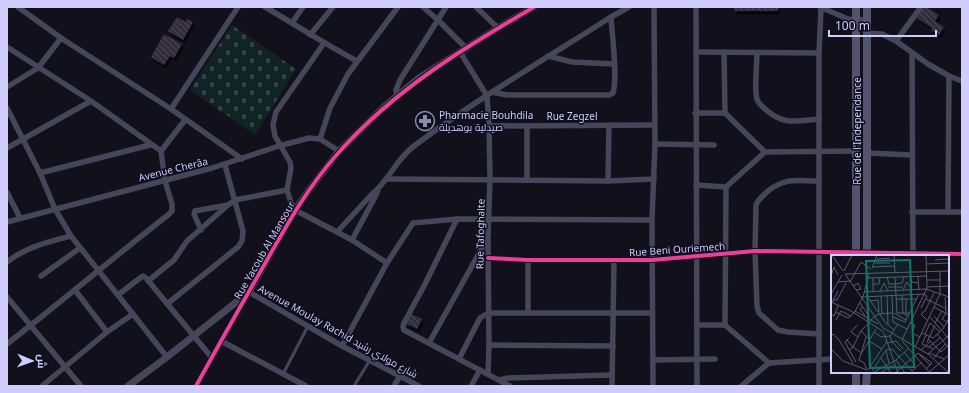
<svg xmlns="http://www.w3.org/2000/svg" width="969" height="393" font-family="'Noto Sans',Cairo,sans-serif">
	<defs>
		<pattern id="cemetery-stones" width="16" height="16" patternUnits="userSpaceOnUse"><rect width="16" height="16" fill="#112424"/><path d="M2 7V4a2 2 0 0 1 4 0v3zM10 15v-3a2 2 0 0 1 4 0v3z" fill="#334345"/></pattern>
		<pattern id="building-back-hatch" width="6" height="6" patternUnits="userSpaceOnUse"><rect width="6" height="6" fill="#302e3c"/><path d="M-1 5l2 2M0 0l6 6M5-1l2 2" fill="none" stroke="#4d4b59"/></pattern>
		<filter id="shadow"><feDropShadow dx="2" dy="3.5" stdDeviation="0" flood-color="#0009"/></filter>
	</defs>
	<rect width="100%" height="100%" fill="#12101a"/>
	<!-- cemetery -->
	<path fill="url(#cemetery-stones)" d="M232 25 296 69 255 135 190 90Z"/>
	<!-- building -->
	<g fill="url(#building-back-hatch)" filter="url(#shadow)">
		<path d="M735 7H778V11H734Z"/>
		<path d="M923 7H926L939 15 935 21 944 27 939 35 931 30 932 28 917 18Z"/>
		<path d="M177 17 186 22 187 19 193 22 183 40 168 31Z"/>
		<path d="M164 34 182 44 174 58 170 56 164 65 151 57Z"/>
		<path d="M411 314 422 319 417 329 407 324Z"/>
	</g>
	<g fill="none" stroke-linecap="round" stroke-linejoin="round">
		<!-- service -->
		<g stroke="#46465a" stroke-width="3">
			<path d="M283 374 308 326"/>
			<path d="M354 386 370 360"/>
		</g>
		<!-- minor -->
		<g stroke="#46465a" stroke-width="5.5">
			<path d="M18 7 61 38 171 109 242 159"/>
			<path d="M265 7C296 25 325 44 357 61"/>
			<path d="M423 7 438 20 466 48"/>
			<path d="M476 7 498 28"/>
			<path d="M696 7 697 386"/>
			<path d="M820 7 848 19 867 20"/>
			<path d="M292 23 303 7"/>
			<path d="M867 33 882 34 896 41 928 64 949 76 962 81"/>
			<path d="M310 35 333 7"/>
			<path d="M896 41 921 7"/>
			<path d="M324 43 276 112 273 125 275 136 290 162 291 168 287 190 291 203 295 210 352 240 387 263"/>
			<path d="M7 47 91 101 161 151 165 181 172 204V211L168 215C114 257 61 302 7 344"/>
			<path d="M460 52 487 96 489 126 490 179 488 237 489 345 488 374"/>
			<path d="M696 52 819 53"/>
			<path d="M724 52 725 113"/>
			<path d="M757 53C757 64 754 89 757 99 758 103 761 105 764 108 783 126 796 121 819 119"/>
			<path d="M912 53 913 253"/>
			<path d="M548 56 572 62 614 64"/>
			<path d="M7 87 38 68 61 38"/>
			<path d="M492 92 507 95H609L613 93C618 77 612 36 611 17"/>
			<path d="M397 96 396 90 400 80 446 7"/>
			<path d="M7 108 40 173 55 209 71 236 167 357"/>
			<path d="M171 109 238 7"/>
			<path d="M695 113H725L765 152 726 187 696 185"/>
			<path d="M489 126 654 125"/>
			<path d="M527 126V180"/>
			<path d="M320 139 330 108 348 74 398 7"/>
			<path d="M655 144 714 145"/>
			<path d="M7 148 91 101"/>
			<path d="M161 151 185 120"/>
			<path d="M765 152 856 151"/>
			<path d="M867 153 912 155"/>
			<path d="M40 173 150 145"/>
			<path d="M386 179 608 181 654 179"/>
			<path d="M608 181 609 125"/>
			<path d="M819 181C797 181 786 177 768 191 763 196 758 199 756 205L755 251 757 306 759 313 778 330 788 332 819 334"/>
			<path d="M7 192 20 218"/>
			<path d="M912 212H962"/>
			<path d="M948 212 949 76"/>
			<path d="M457 219 425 284 404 323 403 327 404 330 510 386"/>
			<path d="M7 222 212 168 279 146 309 138 320 139 339 151"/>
			<path d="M201 230 194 214 195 211 228 205"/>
			<path d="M337 232 372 194C389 181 396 159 414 146 477 99 545 59 611 17L629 7"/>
			<path d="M352 240 375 197 378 190"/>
			<path d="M488 258 528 260H652L755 251 962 254"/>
			<path d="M528 260V313"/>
			<path d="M7 262C26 247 48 242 71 236"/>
			<path d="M41 276 80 248"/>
			<path d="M148 281 174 260 187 241 228 205 235 200 287 190"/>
			<path d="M75 290 107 332"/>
			<path d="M118 295 140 278 143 276 146 278 212 358"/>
			<path d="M7 297 81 386"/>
			<path d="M167 304 238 247 242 241 243 231 225 165"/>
			<path d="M697 325H725L769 363 741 386"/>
			<path d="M725 325 726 187"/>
			<path d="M221 341 306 386"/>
			<path d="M429 343 487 239"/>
			<path d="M489 345 613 346"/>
			<path d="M342 346 387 263 413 223 457 219 652 220"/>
			<path d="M459 359 480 318 488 313H652"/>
			<path d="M653 360 715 359"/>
			<path d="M769 363 832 359"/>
			<path d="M499 380 508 378 612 375"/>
			<path d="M42 386 107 332 133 314"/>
			<path d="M196 386 249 292 342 346 419 386"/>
			<path d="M394 386 400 376"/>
			<path d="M471 386 480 370"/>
			<path d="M612 386 614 260"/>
			<path d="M653 386 652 220 655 144 654 7"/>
			<path d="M819 386V53L821 8"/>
		</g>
		<!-- tertiary -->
		<path stroke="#46465a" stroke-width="7" d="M128 386 167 357 249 292 295 210 309 190 339 151 384 107 419 78 498 28 534 7"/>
		<!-- secondary -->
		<g stroke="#53536d" stroke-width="8">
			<path d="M856 7V256"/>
			<path d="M867 256V7"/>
			<path d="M856 386V372"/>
			<path d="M866 386 867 372"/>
		</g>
		<!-- cycleway casing -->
		<g stroke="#0f0d1d" stroke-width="6">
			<g id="cycleway">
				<path d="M488 258 528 260H652L755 251 962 254"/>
				<path d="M196 386C218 346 240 307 263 267 286 226 308 186 340 151 396 89 462 49 534 7"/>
			</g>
		</g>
		<!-- cycleway -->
		<use href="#cycleway" stroke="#ea4096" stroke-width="4"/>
	</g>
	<!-- icons -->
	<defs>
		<g id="pharmacy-ring" transform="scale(1)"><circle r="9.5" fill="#0f0d1d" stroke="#8e8aad" stroke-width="1.5"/><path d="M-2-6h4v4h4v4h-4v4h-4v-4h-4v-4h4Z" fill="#8e8aad"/></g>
	</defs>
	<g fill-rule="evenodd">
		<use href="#pharmacy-ring" x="425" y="121"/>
	</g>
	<g text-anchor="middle" stroke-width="3" stroke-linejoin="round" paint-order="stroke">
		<!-- poi labels -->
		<g font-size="10" fill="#d0ccfc" stroke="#0f0d1d" text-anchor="start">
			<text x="439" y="119">Pharmacie Bouhdila<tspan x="439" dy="12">صيدلية بوهديلة</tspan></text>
		</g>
		<!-- street labels -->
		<g font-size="10" fill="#d0ccfc" stroke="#0f0d1d">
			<text x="572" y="120">Rue Zegzel</text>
			<text transform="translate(857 131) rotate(-90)" y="4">Rue de l'Independance</text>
			<text transform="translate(173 169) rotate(-14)" y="4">Avenue Cherâa</text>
			<text transform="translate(480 234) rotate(-89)" y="4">Rue Tafoghalte</text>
			<text transform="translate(677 249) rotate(-4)" y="4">Rue Beni Ouriemech</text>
			<text transform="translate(264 250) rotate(-60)" y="4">Rue Yacoub Al Mansour</text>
			<text transform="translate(338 331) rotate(29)" y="4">Avenue Moulay Rachid شارع مولاي رشيد</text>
		</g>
	</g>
	<!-- overview -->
	<g transform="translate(831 255)">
		<rect width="118" height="118" fill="#12101a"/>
		<path fill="none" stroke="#5e5b74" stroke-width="1" d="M1 0 12 16M63 0 64 17M46 4 59 3M104 5 117 4M44 8H59M95 9 118 8M41 12 64 11M41 13 46 0M13 16 21 0M14 19 52 73 97 99 118 118M14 19 118 16M0 21 3 12 7 20M79 21 81 27 87 28M87 21 88 35M56 22 58 29H64L71 28 73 22M64 22 66 58M37 23 96 21M42 23V36M96 25H109M7 27 19 26M19 27 30 7 40 14M42 29H48L49 22M22 31 27 28 30 34 25 35M57 32H72M96 32 118 31M72 35 76 27 81 35M49 36 53 28 57 36M33 37 95 34 118 42M0 39 11 20M56 40 57 70M61 40 62 67 76 74M71 40 72 58 77 61M36 41 54 67 63 75M50 41 51 59M30 42 93 39 96 41 90 53M114 42 115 58 111 64 118 68M66 44H86M75 44V58M95 44 114 53M3 45H6L15 28M39 46 47 45 48 57M0 47 20 56 53 77M1 48 7 36M29 48 38 61M32 52 29 54 34 61M103 52 118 60M24 56 47 69M5 57 17 63 23 58 32 42 38 19M63 58 75 65M66 58H79M0 59 3 61 7 51M103 61 113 72M43 62 48 59 61 58M62 62 74 67 88 39M99 62 118 84M5 65 10 56 20 61M97 66 90 59 94 56 103 38M79 68 84 70 81 78 89 82M104 68 111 56M26 70 20 77 27 82M30 76 39 85M43 77 50 82 59 81 67 69M53 78 67 118M91 78 102 83 112 74 118 63M94 79 99 68 109 77M106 79 118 93M95 80 91 89 102 94M0 81 2 79 8 85 22 108M59 81 61 87 70 96M35 82 28 105 33 108 36 114M18 83 14 87 25 107M97 84 110 97 118 90M16 85 22 92 18 95M71 85 96 33 95 0M38 86 51 94M71 86 99 118M96 87 104 70M57 88 65 86 72 94M84 92 109 39V16M98 92 109 83M0 94 12 106 36 115M90 95 100 86M55 96 58 108M29 97 22 92 30 76 43 62M73 97 84 110M87 98 101 108 95 114M98 98 113 104M30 99 45 74M88 99 99 110M97 99 118 80M50 103 60 118M103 103 114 89M65 105 74 118M37 115 56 86M41 116 55 95 61 94 81 116 90 108M43 117 65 105 78 93M49 118 63 110M64 118 87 98M97 118 118 100"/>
		<path fill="#0f766e" fill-opacity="0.15" stroke="#0f766e" stroke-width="2" d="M79 5 83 112 39 113 35 6Z"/>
		<rect width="118" height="118" fill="none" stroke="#d0ccfc" stroke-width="2"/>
	</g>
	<!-- border -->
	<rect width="969" height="393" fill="none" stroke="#d0ccfc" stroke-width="16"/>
	<!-- north arrow -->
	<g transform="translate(32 361) rotate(92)" stroke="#0f0d1d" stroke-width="3" paint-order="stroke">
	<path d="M0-3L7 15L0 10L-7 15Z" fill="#d0ccfc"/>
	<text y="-6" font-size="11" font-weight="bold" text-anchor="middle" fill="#d0ccfc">ش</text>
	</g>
	<!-- scale -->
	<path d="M829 30v6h107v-6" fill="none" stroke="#d0ccfc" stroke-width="2"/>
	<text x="835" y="30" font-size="12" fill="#d0ccfc" stroke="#0f0d1d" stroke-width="3" paint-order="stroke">100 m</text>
</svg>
